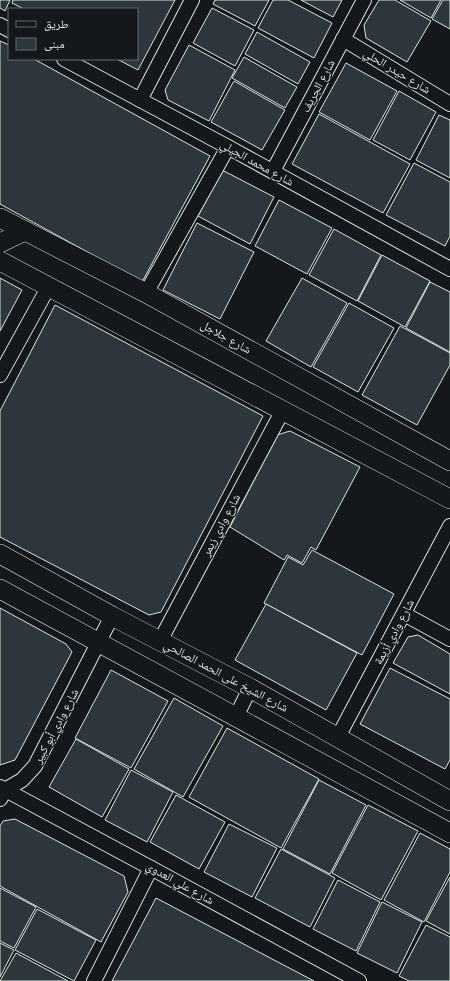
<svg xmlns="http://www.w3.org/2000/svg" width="450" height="981" font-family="'Noto Serif','Noto Naskh Arabic',serif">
	<rect width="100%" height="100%" fill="#14181c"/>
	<!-- building -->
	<g fill="#2c363c" stroke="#d8e6dc">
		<path d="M0 0H10L5 11 0 8Z"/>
		<path d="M13 0H175L138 70 117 59H137V9H24L12 3Z"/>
		<path d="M215 0H269L255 26 213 4Z"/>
		<path d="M273 0H288L332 23 314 58 258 28Z"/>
		<path d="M301 0H342L333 17Z"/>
		<path d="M379 0H395L431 21 407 62 366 38 364 25Z"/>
		<path d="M400 0H441L431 18Z"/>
		<path d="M443 0H450V29L432 19Z"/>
		<path d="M212 8 254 30 235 66 193 43Z"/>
		<path d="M257 32 310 62 298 84 245 54Z"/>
		<path d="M0 41 9 45V59H34L210 156 142 282 0 204Z"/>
		<path d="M189 45 235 70 209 121 168 100 165 90Z"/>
		<path d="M244 57 297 87 285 108 232 78Z"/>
		<path d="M346 63 397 91 370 140 319 112Z"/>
		<path d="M234 81 285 110 262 150 211 122Z"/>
		<path d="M399 91 436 112 410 160 373 140Z"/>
		<path d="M319 114 410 164 383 213 292 164Z"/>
		<path d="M439 115 450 120V178L416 160Z"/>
		<path d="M414 163 450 182V236L445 246 386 215Z"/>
		<path d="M222 170 274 197 250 244 198 216Z"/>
		<path d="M279 200 332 228 307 274 255 246Z"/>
		<path d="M197 223 254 252 220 319 163 290Z"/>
		<path d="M334 229 381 255 357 301 309 275Z"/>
		<path d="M382 255 430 281 405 327 358 301Z"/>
		<path d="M0 278 22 290 0 331Z"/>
		<path d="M302 278 347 303 311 367 266 341Z"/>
		<path d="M430 282 450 292V352L406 328Z"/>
		<path d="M349 303 394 328 358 392 313 367Z"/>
		<path d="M55 305 263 416 161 612 149 615 0 537V411Z"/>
		<path d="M400 326 450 353V365L417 425 362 395Z"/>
		<path d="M290 431 360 467 316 550 311 547 302 563 287 555 284 560 230 527 277 435Z"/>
		<path d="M312 550 394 594 362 655 264 603 288 557 303 565Z"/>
		<path d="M266 604 357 653 326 710 235 660Z"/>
		<path d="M0 608 66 644 72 652 15 760 0 765Z"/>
		<path d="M418 635 450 654V694L393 663 408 637Z"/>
		<path d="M390 668 450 699V760L445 769 360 724Z"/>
		<path d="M111 670 168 701 131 768 75 738Z"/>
		<path d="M174 698 223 726 183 797 134 769Z"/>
		<path d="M227 728 319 779 281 848 189 797Z"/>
		<path d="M76 739 129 769 102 817 49 787Z"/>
		<path d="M131 770 173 792 147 842 105 820Z"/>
		<path d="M319 780 366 805 330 874 283 849Z"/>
		<path d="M176 795 225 822 199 869 150 842Z"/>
		<path d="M368 805 418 831 381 900 332 873Z"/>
		<path d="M15 819 124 876 128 892 101 942 0 886V826L3 821Z"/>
		<path d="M229 824 277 848 252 897 204 872Z"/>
		<path d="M420 833 450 849V872L424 922 384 900Z"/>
		<path d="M281 849 335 878 310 927 255 898Z"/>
		<path d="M450 877V934L426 921Z"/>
		<path d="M338 880 380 902 356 951 313 929Z"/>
		<path d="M0 888 36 907 14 948 0 941Z"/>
		<path d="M156 898 314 981H112Z"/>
		<path d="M382 902 422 922 397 973 357 953Z"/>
		<path d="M37 909 96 940 74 981 15 950Z"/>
		<path d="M426 925 450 937V981H409L399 976Z"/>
		<path d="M0 943 14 950 0 977Z"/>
		<path d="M16 953 68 981H0Z"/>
	</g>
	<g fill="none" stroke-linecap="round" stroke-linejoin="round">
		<!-- street casing -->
		<g stroke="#d8e6dc" stroke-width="16">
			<g id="street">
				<path d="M0 25 9 30"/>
				<path d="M343 39 450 104"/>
				<path d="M64 59 228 147 450 269"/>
				<path d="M140 100 192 0"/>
				<path d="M273 171 364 0"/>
				<path d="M146 293 228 147"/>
				<path d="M0 375 49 286"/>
				<path d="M404 614 450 639"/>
				<path d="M160 641 283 410"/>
				<path d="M236 717 250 688"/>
				<path d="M338 737 450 526"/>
				<path d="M0 787 151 868 359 981"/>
				<path d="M0 799 5 790 22 780 35 766 112 616"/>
				<path d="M94 981 151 868"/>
			</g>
		</g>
		<!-- secondary casing -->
		<g stroke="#d8e6dc" stroke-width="20">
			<g id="secondary">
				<path d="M0 218 146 293 450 461"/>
				<path d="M0 243 25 231"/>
				<path d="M0 261 450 499"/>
				<path d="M0 554 112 616 250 688 450 801"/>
				<path d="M0 589 450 833"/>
			</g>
		</g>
		<!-- street -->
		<use href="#street" stroke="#14181c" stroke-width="14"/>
		<!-- secondary -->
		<use href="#secondary" stroke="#14181c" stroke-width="19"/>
	</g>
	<g text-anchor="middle" stroke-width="3" stroke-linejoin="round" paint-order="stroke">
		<!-- street labels -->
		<g font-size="12" fill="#d8e6dc" stroke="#14181c">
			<text transform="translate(397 71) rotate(31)" y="4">شارع حيدر الحلي</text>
			<text transform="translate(318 86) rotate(-62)" y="4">شارع الجريف</text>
			<text transform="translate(257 163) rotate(29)" y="4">شارع محمد الجيلي</text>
			<text transform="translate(226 337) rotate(29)" y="4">شارع جلاجل</text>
			<text transform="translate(221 525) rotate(-62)" y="4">شارع وادي زيمر</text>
			<text transform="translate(394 632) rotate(-62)" y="4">شارع وادي أزيمة</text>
			<text transform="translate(226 676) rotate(28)" y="4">شارع الشيخ على الحمد الصالحي</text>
			<text transform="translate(56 726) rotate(-62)" y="4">شارع وادي أبو كبير</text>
			<text transform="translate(180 883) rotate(29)" y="4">شارع علي العدوي</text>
		</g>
	</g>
	<!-- legend -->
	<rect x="8" y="8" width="130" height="52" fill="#14181c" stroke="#626a69"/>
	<rect x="16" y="21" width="20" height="6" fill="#14181c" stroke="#626a69"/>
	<text x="44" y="28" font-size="12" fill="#d8e6dc">طريق</text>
	<rect x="16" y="38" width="20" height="12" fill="#2c363c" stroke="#626a69"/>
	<text x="44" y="48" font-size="12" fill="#d8e6dc">مبنى</text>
</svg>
